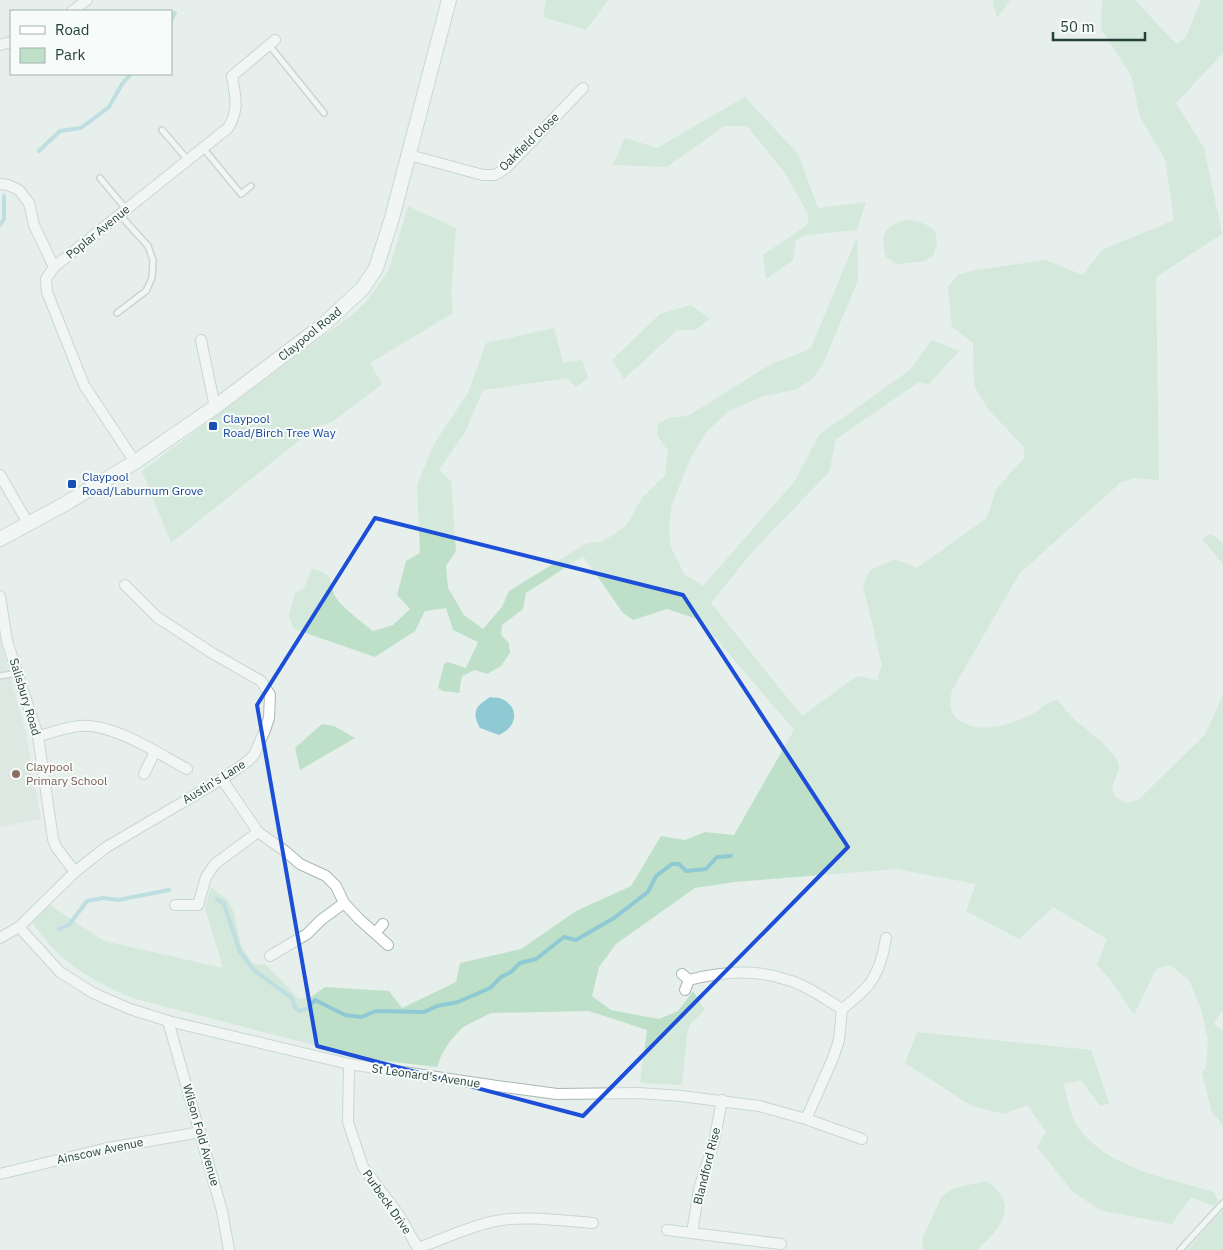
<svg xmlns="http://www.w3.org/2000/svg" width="1223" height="1250" font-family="'IBM Plex Sans',sans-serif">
	<rect width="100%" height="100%" fill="#e6efeb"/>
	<!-- built -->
	<path fill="#d4dfda" d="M0 640 25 729 41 819 0 827Z"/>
	<!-- green -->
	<g fill="#bfe0c8">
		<path d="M546 0H608L586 30 543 17Z"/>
		<path d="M994 0H1010L997 18 993 3Z"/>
		<path d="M1102 0H1135L1176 44 1186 37 1201 0H1223V53L1176 103 1204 148 1222 234 1156 277 1159 480 1135 478 1121 482 1019 574 952 690C949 703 949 713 960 721 981 735 1014 724 1034 713 1043 708 1047 701 1057 700L1075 720 1103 743 1117 759 1119 769 1112 787 1115 797 1126 803 1138 800 1205 735 1223 695V1010L1213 1024 1223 1030V1125L1212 1112 1202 1072 1206 1068 1208 1040 1201 1009 1189 980 1170 965 1156 969 1134 1015 1109 978 1097 965 1107 939 1053 907 1019 939 966 911 976 884 897 869 735 882 695 888 616 944 599 967 592 996 611 1010 659 1019 678 1011 693 991 705 1010 690 1024 687 1035 682 1085 640 1083 647 1030 589 1011 491 1013 463 1027 450 1041 441 1056 437 1067 377 1060 353 1055 132 998C88 978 60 963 32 922L50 905 104 941 223 968 205 908 211 887 228 900 234 913 241 945 253 964 266 965 299 999 311 997 325 987 389 991 402 1008 456 982 460 963 521 949 576 911 631 886 661 836 685 840 705 832 734 835 794 730 700 620 667 609 633 620 623 613 583 556 526 593 523 609 502 625 501 635 509 643 510 653 501 666 487 674 475 670 462 676 459 693 443 691 438 688 444 664 448 662 466 668 478 642 453 630 446 608 425 611 415 631 375 657 294 629 289 616 295 593 304 588 312 569C338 574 327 585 337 599 344 609 363 623 373 631L393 625 410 609 397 595 406 561 420 553 417 485 434 444 468 393 486 343 554 328 563 363 582 360 588 377 576 388 567 378 483 390 465 432 439 470 451 481 456 551 446 566 448 588 464 615 483 629 502 607 509 591 587 543 602 542 626 526 642 498 665 475 668 451 657 435 658 424 668 418 688 416 773 363 796 355 811 348 857 237 858 280 823 364 812 379 797 389 761 397 729 411 708 430 691 457 672 504 669 526 670 545 684 574 703 586 795 481 819 435 910 370 932 340 959 351 929 384 919 382 836 439 829 472 752 552 711 603 802 716 857 676 877 680 882 665 863 586 870 570 895 559 917 568 987 518 996 489 1024 458V447L988 409 974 386 973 343 952 327 948 287 958 275 971 271 1045 260 1083 275 1102 250 1174 220 1165 159 1140 117 1131 75 1101 29Z"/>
		<path d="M745 97 798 154 818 208 866 202 857 230 806 235 796 240 793 260 766 279 763 255 807 225 809 216 785 173 747 126H724L667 167 613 165 625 138 657 148Z"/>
		<path d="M408 206 456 228 451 293 453 313 370 363 382 384 332 422 316 427 171 543 142 471 353 314 366 302 389 270Z"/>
		<path d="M905 220C918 221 926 223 935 231L937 243 933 256 925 261 897 264 886 257C880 235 883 228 905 220Z"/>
		<path d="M691 305 710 319 695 330H677L624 379 612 360 660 314Z"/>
		<path d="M1211 534 1223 543V564L1202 539Z"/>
		<path d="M322 724 334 726 355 738 300 770 295 748Z"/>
		<path d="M917 1032 1091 1050 1109 1103 1100 1106 1081 1080 1064 1084C1066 1094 1070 1115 1076 1124 1106 1169 1165 1177 1213 1192L1218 1200 1214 1206 1191 1197 1172 1224 1100 1210 1072 1191 1037 1147 1046 1131 1027 1105 1004 1114 972 1106 905 1063Z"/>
		<path d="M986 1181C1021 1204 1001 1228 977 1250H923L922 1239 941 1198 951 1189Z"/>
		<path d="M1223 1210V1250H1187Z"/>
	</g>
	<!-- water -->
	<path fill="#8ec9d4" d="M490 697C494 698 499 697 502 699 521 708 516 728 499 735L480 728C471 712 476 706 490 697Z"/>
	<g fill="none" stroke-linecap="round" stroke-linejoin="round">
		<!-- stream -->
		<g stroke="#8ec9d4" stroke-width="4">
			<path d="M171 20 175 13"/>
			<path d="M39 151 60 131 81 128 109 107 122 84 131 74"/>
			<path d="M0 225 4 219V196"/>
			<path d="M217 899 224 904 240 952 254 970 292 998 295 1008 300 1011 308 1008 315 1000 345 1015 361 1017 376 1011 424 1012 437 1006 458 1002 490 988 501 977 511 972 520 963 536 959 564 937 576 940 614 918 648 892 656 876 672 864H679L686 871 706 869 717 857 731 856"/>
			<path d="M59 929 69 925 87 901 103 898 118 900 169 890"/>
		</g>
		<!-- lane casing -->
		<g stroke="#a8b8b2" stroke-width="8">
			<g id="lane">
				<path d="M269 45 324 113"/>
				<path d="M162 130 188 160"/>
				<path d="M203 148 241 194 251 186"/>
				<path d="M100 178 126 209"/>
				<path d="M117 313 146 291 152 278 153 260 148 246 120 215"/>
				<path d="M0 676 17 673"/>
				<path d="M1180 1250 1223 1203"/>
			</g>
		</g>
		<!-- street casing -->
		<g stroke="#a8b8b2" stroke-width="12">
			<g id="street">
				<path d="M72 11 87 0"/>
				<path d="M0 45 11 42"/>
				<path d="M409 155 483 175H495L506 168 583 88"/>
				<path d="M0 184 8 185 19 190 29 203 34 225 54 267"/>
				<path d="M201 340 215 407"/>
				<path d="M135 462 84 385 47 292 46 279 54 267 228 128C240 109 235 96 232 76L275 40"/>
				<path d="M0 475 28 523"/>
				<path d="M0 596 7 641 38 736 53 839 56 847 75 872"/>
				<path d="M38 736C52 733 66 727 80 726 111 722 159 754 187 769"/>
				<path d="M144 774 155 752"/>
				<path d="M222 779 258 832 285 851 300 864 326 876 336 886 344 903 359 919 388 945"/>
				<path d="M175 905H198L206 877 215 864 258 832"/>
				<path d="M19 927 60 972 93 993 130 1009 168 1021 349 1064 490 1085 557 1094 638 1093 681 1096 759 1106 806 1119 862 1139"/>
				<path d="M375 933 383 924"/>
				<path d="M0 938 19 927 75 872 105 848 222 779 248 761 254 755 265 730 269 718 270 695 261 681 212 653 157 617 125 585"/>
				<path d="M270 956 307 934 321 920 344 903"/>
				<path d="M682 974 689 980 685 990"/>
				<path d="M689 980C720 972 757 969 788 980 808 986 825 999 842 1009"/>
				<path d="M168 1021 222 1211 229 1250"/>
				<path d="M349 1064 348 1122 363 1167 399 1215 419 1250"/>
				<path d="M806 1119 833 1058 839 1040 842 1009C871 987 880 975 886 938"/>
				<path d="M0 1174 108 1148 201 1132"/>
				<path d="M667 1230 781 1244"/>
				<path d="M692 1233 699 1189 714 1142 722 1100"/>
				<path d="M418 1248C444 1239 469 1226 496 1221 524 1215 564 1221 593 1223"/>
			</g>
		</g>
		<!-- secondary casing -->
		<g stroke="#a4bbb3" stroke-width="16">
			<path id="secondary" d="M0 539 63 505 135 462 215 407 322 326 363 288 376 268 392 218 449 0"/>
		</g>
		<!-- lane -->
		<use href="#lane" stroke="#fff" stroke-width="5"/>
		<!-- street -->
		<use href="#street" stroke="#fff" stroke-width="10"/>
		<!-- secondary -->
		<use href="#secondary" stroke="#fff" stroke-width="14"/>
	</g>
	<!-- marked area -->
	<path d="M0 0H1223V1250H0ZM375 518 683 595 848 847 583 1116 317 1046 257 705Z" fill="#e6efeb" fill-opacity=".55" fill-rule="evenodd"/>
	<path fill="none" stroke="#1d4ed8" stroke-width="4" stroke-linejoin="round" d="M375 518 683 595 848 847 583 1116 317 1046 257 705Z"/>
	<!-- markers -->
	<g fill="#1a4fb4" stroke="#f7fbf9" stroke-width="2">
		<rect x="208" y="421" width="10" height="10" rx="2.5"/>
		<rect x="67" y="479" width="10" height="10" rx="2.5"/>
	</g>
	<circle fill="#8d6e63" stroke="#f7fbf9" stroke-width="2" cx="16" cy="774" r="5"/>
	<g text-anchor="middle" stroke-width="4" stroke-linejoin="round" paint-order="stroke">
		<!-- street labels -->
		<g font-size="12" fill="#24423a" stroke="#f7fbf9">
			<text transform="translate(529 142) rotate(-44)" y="4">Oakfield Close</text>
			<text transform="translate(98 232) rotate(-39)" y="4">Poplar Avenue</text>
			<text transform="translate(310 334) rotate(-39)" y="4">Claypool Road</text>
			<text transform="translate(25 697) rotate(73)" y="4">Salisbury Road</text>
			<text transform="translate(214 782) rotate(-32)" y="4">Austin's Lane</text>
			<text transform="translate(426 1076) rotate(8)" y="4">St Leonard's Avenue</text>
			<text transform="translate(201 1135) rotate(74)" y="4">Wilson Fold Avenue</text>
			<text transform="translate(100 1151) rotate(-12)" y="4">Ainscow Avenue</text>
			<text transform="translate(707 1166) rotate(-76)" y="4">Blandford Rise</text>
			<text transform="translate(387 1202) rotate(55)" y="4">Purbeck Drive</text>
		</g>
		<!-- transit labels -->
		<g font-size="12" fill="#164399" stroke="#f7fbf9" text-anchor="start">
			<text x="223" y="423">Claypool<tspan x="223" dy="14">Road/Birch Tree Way</tspan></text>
			<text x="82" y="481">Claypool<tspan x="82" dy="14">Road/Laburnum Grove</tspan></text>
		</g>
		<!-- education labels -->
		<g font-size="12" fill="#785e54" stroke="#f7fbf9" text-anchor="start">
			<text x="26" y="771">Claypool<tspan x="26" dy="14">Primary School</tspan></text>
		</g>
	</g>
	<!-- legend -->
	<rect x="10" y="10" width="162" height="65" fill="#f7fbf9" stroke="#a3b1ad"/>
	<rect x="20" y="26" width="25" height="8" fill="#ffffff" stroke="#a3b1ad"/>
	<text x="55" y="35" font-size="15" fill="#24423a">Road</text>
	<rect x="20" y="48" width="25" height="15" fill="#bfe0c8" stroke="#a3b1ad"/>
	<text x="55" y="60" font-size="15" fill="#24423a">Park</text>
	<!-- scale -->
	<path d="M1053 32v8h92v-8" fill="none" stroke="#24423a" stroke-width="2.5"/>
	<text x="1060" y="32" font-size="15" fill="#24423a" stroke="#f7fbf9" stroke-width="4" paint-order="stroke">50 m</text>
</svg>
